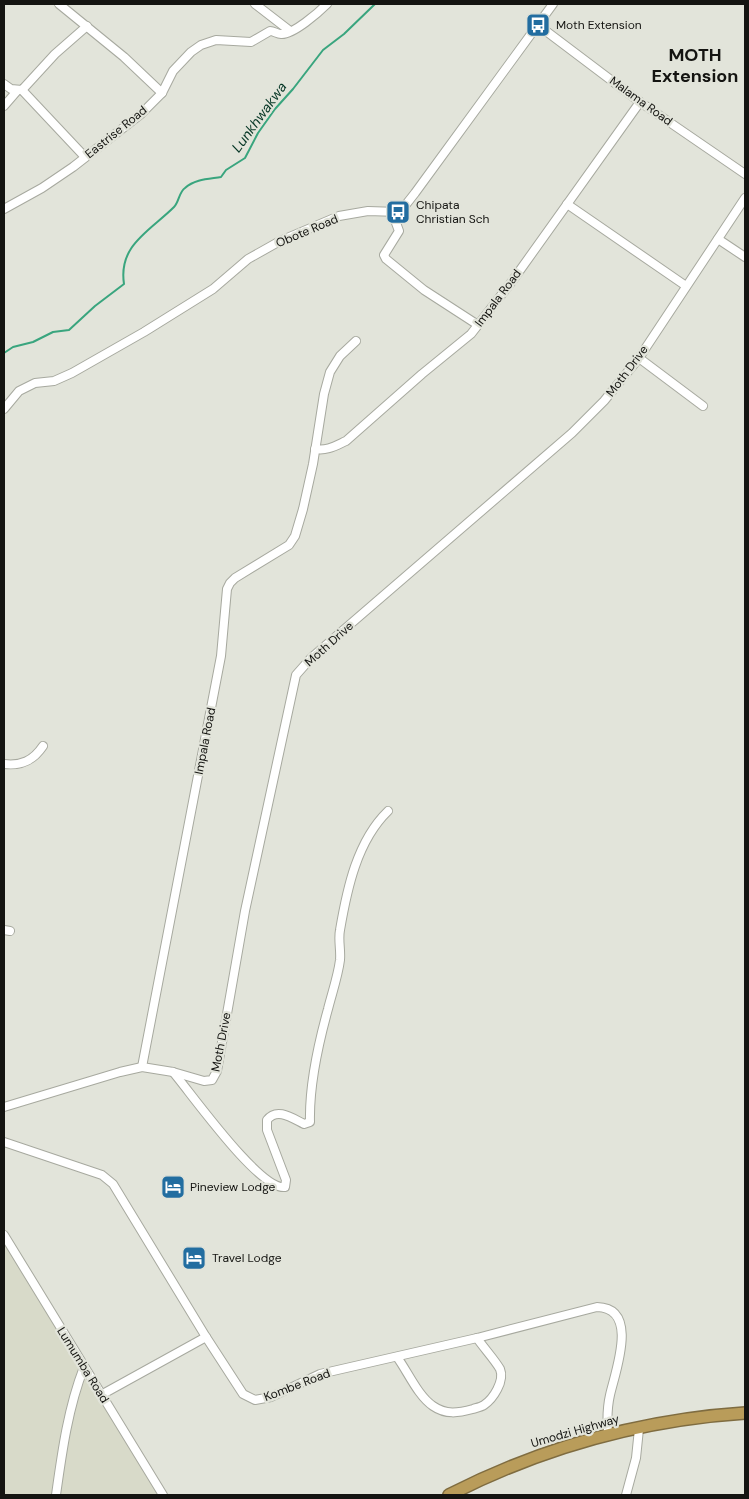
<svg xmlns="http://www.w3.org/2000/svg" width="749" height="1499" font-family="'DM Sans',sans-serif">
	<rect width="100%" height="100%" fill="#e2e4da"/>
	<!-- built -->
	<path fill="#d8dac9" d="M4 1230 166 1495H4Z"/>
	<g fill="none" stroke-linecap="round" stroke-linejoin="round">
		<!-- stream -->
		<path stroke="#39a57e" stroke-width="2" d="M4 353 13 347 33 342 53 332 69 330 95 306 124 284C118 245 150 231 174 207 179 202 179 192 185 188 195 179 209 179 221 177L226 170 245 158 258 133 275 109 293 89 323 50 344 34 375 4"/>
		<!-- minor casing -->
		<g stroke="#a7a99f" stroke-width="10">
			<g id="minor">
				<path d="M59 4 124 57 162 93"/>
				<path d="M255 4 290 31"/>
				<path d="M538 25 640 102 745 174"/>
				<path d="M4 84 11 89 22 90 55 54 87 26"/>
				<path d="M22 90 85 157"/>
				<path d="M4 106 17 91"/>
				<path d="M567 204 686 286"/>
				<path d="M4 209 42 188 73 167 141 114 162 93 173 71 191 52 201 45 216 40 251 42 270 31C274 31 277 34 281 34 293 35 319 12 327 4"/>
				<path d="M392 212 399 231 384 255 386 259 424 290 478 325"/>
				<path d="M718 239 745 257"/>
				<path d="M639 358 703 406"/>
				<path d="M4 409 19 391 35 383 54 381 72 373 144 332 213 289 248 259 280 241 339 216 368 211 398 212 404 207 415 193 553 4"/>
				<path d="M315 449C327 451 335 446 346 441L422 374 471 334 513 280 640 102"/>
				<path d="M4 764C21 766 33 761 43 746"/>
				<path d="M4 930 10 931"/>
				<path d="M142 1067 221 656 227 589 230 583 235 578 289 545 295 536 303 509 313 464 324 394 330 372 340 356 356 341"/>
				<path d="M173 1072C191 1093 260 1191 285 1187L286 1180 267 1130V1120C277 1107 292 1118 304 1124L310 1122C309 1084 318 1045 328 1009 332 993 338 976 340 960 341 950 338 940 340 930 347 889 357 841 388 811"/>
				<path d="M4 1107 120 1072 142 1067 173 1072 204 1081 212 1080 217 1071 245 911 296 675 311 658 572 433 604 401 639 358 745 198"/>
				<path d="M4 1142 102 1175 113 1184 206 1337 243 1394 255 1400 271 1397 320 1374 477 1338 597 1307C640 1308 615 1372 610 1395 607 1408 607 1420 608 1433"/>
				<path d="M4 1235 163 1495"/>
				<path d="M397 1357C408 1372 418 1396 433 1406 446 1415 458 1413 473 1409 476 1408 481 1407 484 1405 493 1399 505 1381 500 1369 495 1360 483 1347 477 1338"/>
				<path d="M101 1395 206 1337"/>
				<path d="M56 1495C62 1452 68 1408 84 1367"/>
				<path d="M626 1495 636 1458 639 1429"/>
			</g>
		</g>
		<!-- highway casing -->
		<g stroke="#7f6c40" stroke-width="14">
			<path id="highway" d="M449 1495C543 1447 639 1420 745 1413"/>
		</g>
		<!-- minor -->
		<use href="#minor" stroke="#fff" stroke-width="8"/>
		<!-- highway -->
		<use href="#highway" stroke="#b99c5a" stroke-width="11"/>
	</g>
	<!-- icons -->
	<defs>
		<g id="bus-square" transform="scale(1.25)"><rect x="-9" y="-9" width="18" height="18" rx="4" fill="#226da0" stroke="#e2e4da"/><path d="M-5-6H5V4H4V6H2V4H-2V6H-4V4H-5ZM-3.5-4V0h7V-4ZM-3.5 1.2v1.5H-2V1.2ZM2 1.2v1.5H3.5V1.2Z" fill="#fff"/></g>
		<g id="hotel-square" transform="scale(1.25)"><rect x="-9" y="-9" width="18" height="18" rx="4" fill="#226da0" stroke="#e2e4da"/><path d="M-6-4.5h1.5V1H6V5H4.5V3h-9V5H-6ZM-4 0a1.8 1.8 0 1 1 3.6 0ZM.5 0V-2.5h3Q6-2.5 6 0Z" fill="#fff"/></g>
	</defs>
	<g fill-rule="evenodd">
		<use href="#bus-square" x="538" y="25"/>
		<use href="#bus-square" x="398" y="212"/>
		<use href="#hotel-square" x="173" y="1187"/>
		<use href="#hotel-square" x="194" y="1258"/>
	</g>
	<g text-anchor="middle" stroke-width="4.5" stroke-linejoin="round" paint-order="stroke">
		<!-- poi labels -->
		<g font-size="12" fill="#141411" stroke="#e2e4da" text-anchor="start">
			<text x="556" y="29">Moth Extension</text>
			<text x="416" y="209">Chipata<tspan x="416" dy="14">Christian Sch</tspan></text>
			<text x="190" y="1191">Pineview Lodge</text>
			<text x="212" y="1262">Travel Lodge</text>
		</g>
		<!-- street labels -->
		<g font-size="12" fill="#141411" stroke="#e2e4da">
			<text transform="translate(641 101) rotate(36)" y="4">Malama Road</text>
			<text transform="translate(116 132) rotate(-39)" y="4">Eastrise Road</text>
			<text transform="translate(307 231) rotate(-23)" y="4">Obote Road</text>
			<text transform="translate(498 298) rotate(-53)" y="4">Impala Road</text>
			<text transform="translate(627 371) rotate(-53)" y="4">Moth Drive</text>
			<text transform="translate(329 644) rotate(-42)" y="4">Moth Drive</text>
			<text transform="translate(205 741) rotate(-79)" y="4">Impala Road</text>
			<text transform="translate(221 1042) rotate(-79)" y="4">Moth Drive</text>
			<text transform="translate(83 1365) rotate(58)" y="4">Lumumba Road</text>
			<text transform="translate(297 1385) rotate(-21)" y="4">Kombe Road</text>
			<text transform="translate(575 1431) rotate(-16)" y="4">Umodzi Highway</text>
		</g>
		<!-- water labels -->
		<g font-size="14" font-style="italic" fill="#033423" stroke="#e2e4da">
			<text transform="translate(259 117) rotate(-54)" y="5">Lunkhwakwa</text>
		</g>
		<!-- district labels -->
		<g font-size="18" font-weight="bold" fill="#141411" stroke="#e2e4da">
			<text x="695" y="61">MOTH<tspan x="695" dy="21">Extension</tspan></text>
		</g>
	</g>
	<!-- border -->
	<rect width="749" height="1499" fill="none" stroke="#141411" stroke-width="10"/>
</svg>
